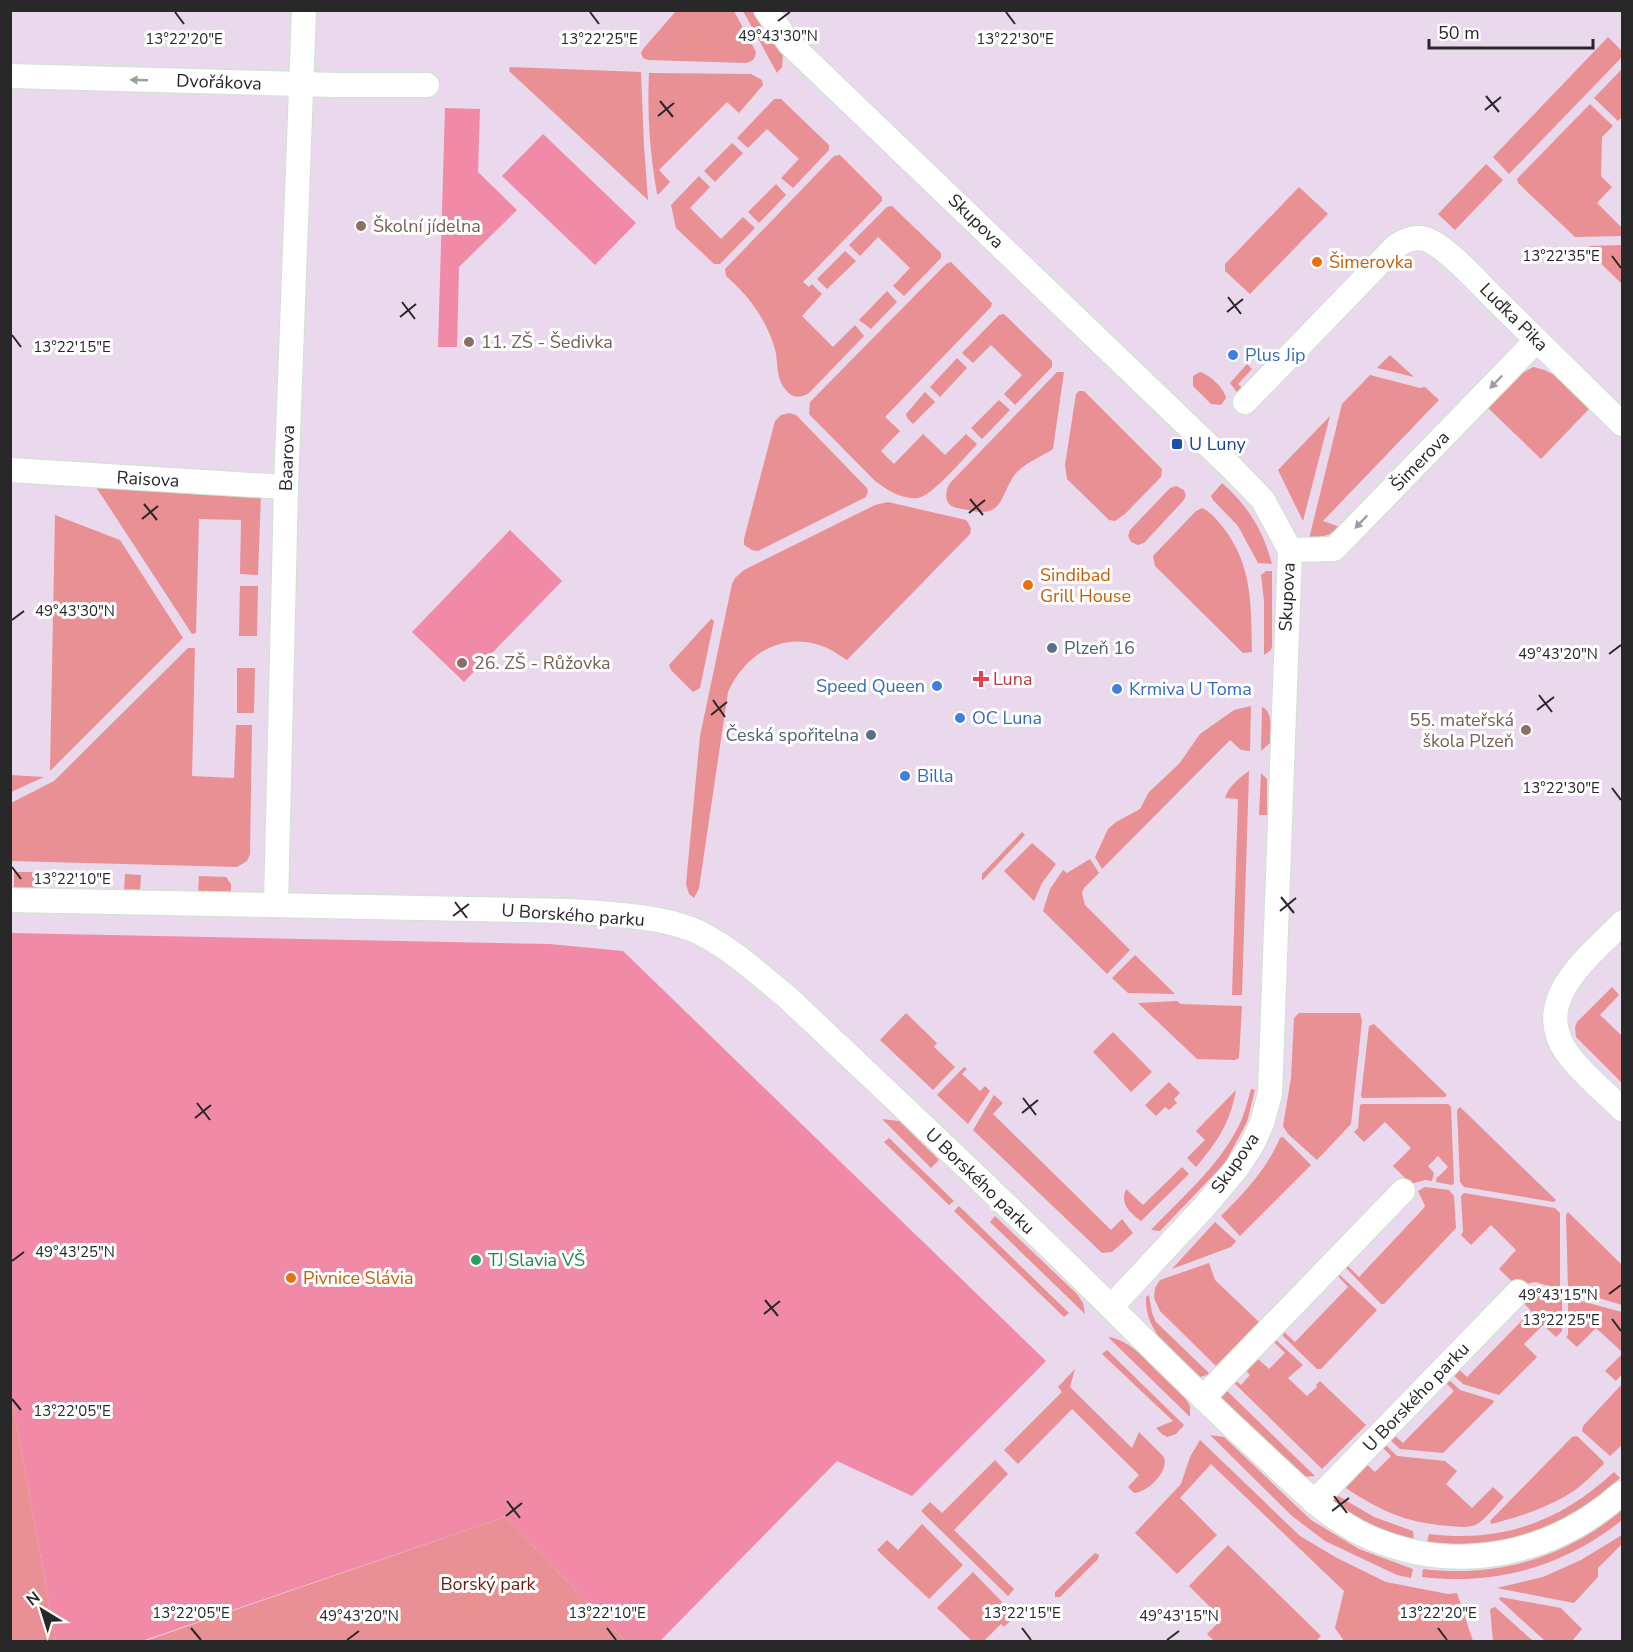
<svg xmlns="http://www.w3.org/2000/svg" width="1633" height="1652" font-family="'Nunito Sans',sans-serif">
	<rect width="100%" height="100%" fill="#ead8ec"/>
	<!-- green -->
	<g fill="#e89093">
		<path d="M676 11H734L756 52C755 59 753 61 746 63L648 60 643 58 641 53 643 49Z"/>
		<path d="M743 11H754L771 40 783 53 782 67 777 73Z"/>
		<path d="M1608 37 1622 51V57L1509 174 1493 157Z"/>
		<path d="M510 67 641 72 644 146 648 200 509 71Z"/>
		<path d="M1622 69V117L1618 121 1594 98Z"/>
		<path d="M649 73 751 74 762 80 763 85 739 113 727 102 659 170 670 182 659 194H657C650 154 647 114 649 73Z"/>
		<path d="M774 99H781L829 145V150L793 188 781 178 799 159 767 129 748 148 737 138Z"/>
		<path d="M1590 104 1613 126 1602 137 1601 176 1612 187 1597 203 1622 228V236L1575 237 1518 183 1517 179Z"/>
		<path d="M732 143 743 153 715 182 704 171Z"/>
		<path d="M840 155 882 197V201L803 282 809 287 812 284 822 294 802 316 833 347 855 325 864 336 809 393C799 399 792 398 785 389 776 379 778 361 775 349 766 319 749 296 726 276L725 269 834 156Z"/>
		<path d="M1486 164 1503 180 1455 230 1438 214Z"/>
		<path d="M699 176 710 187 690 208 721 239 743 217 755 228 720 264H714L676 228 671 205Z"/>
		<path d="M776 184 786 195 759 223 748 212Z"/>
		<path d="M1299 187 1328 214 1250 294 1225 271V264Z"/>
		<path d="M892 206 941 253V258L904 296 893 286 910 268 878 237 860 256 849 245 887 207Z"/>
		<path d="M1622 245V284L1587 250 1589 246Z"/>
		<path d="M845 251 856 261 827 289 817 279Z"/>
		<path d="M951 262 992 303 991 307 885 417 900 431 881 451 894 464 923 434 945 455 966 434 977 444C967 455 931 497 918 498 903 500 885 489 874 480L809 414 810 402 946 264Z"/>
		<path d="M887 291 897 302 871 329 859 320Z"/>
		<path d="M1004 314 1052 361V367L1015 405 1004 394 1022 375 991 345 973 363 962 353 999 315Z"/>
		<path d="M1390 355 1414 377 1377 368Z"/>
		<path d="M957 358 967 368 940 397 930 387Z"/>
		<path d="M1247 364 1252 369 1238 384 1244 390 1239 395 1230 383Z"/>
		<path d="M1533 367C1558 371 1573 391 1591 407L1541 459 1488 408 1519 375Z"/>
		<path d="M1057 372H1064L1053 449C1042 456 1026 463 1017 472 1000 491 1006 520 968 510 962 509 954 508 950 505 944 499 946 489 950 483Z"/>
		<path d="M1200 372C1210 375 1224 388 1226 398L1221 405 1211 404 1193 386V376Z"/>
		<path d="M1370 375 1420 388 1425 387 1439 400 1323 521 1340 527 1328 535 1309 539 1342 404Z"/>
		<path d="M1079 391H1084L1162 469 1161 477 1125 514 1115 521 1109 520 1067 479 1065 465 1076 394Z"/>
		<path d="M925 392 935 402 913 424 907 418 906 414Z"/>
		<path d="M999 400 1010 410 982 439 971 428Z"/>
		<path d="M789 413 796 415 867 488 868 491 866 497 758 551 752 550 744 545V539L775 421 781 415Z"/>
		<path d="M1330 416 1303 521 1278 470Z"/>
		<path d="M1222 483C1248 506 1263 530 1272 564L1258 563 1238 526 1213 500 1211 496Z"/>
		<path d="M1176 486 1184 490 1186 496 1183 501 1144 543 1138 545 1131 542 1128 536 1130 530 1170 488Z"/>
		<path d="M96 487 261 493 258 575 240 574 241 520 199 519 196 633 192 634Z"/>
		<path d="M888 502 966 520C970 525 972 528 970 534L847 660C839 655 831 649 822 646 781 631 745 655 728 692L699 888 694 898 689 894 686 884 700 736 732 584 735 578 744 570 875 505Z"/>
		<path d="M1202 508C1210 511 1217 520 1222 526 1253 565 1251 605 1252 652L1243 653 1155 566 1153 556 1196 511Z"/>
		<path d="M55 515 120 540 183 638 50 771Z"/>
		<path d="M1266 571H1272V646L1271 650 1264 655V601L1261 575Z"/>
		<path d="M240 586H258L257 636H239Z"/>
		<path d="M711 619 714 621 700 688 693 692 671 670 669 665Z"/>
		<path d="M188 648H195L192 776 234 778 236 725H252L250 854 247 861 237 867 11 861V803L54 781Z"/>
		<path d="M237 668H255L254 713H237Z"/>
		<path d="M1251 706 1250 751 1241 750 1230 740 1102 869 1095 857 1108 829 1116 822 1140 809 1149 792 1179 764 1200 734 1234 710Z"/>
		<path d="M1262 707C1274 712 1270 731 1270 743L1261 751Z"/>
		<path d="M1249 771 1242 995H1232L1238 799 1225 798C1228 787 1240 777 1249 771Z"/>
		<path d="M1261 773 1267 779V815H1259Z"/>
		<path d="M11 775 44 777 11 792Z"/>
		<path d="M1022 832 1025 835 982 881V874Z"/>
		<path d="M1032 843 1056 864 1042 883 1034 901 1004 871Z"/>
		<path d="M1090 859 1099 873 1084 888 1082 893 1085 905 1130 950 1107 974 1043 911 1050 889 1063 870 1067 873Z"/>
		<path d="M14 872H37L36 890 14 889Z"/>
		<path d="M125 874 141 875 140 892H124Z"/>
		<path d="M199 876 226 877 231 884V894L198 893Z"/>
		<path d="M1135 955 1175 994 1128 993 1112 978Z"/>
		<path d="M1612 987 1619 995 1600 1015 1622 1036V1081L1621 1082 1576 1037 1575 1027 1577 1022Z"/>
		<path d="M1177 1001 1181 1004 1242 1006 1239 1058 1235 1060 1197 1059 1138 1003Z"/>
		<path d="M906 1013 937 1043 934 1047 955 1067 933 1090 880 1040Z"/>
		<path d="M1299 1013H1360L1362 1021 1351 1124 1317 1160 1288 1134 1283 1126 1291 1078 1294 1018Z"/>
		<path d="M1374 1024 1447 1095 1445 1097 1362 1098 1361 1096 1369 1026Z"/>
		<path d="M1113 1032 1152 1072 1131 1092 1093 1052Z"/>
		<path d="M964 1067 967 1069 962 1074 980 1091 985 1086 990 1091 968 1124 937 1095Z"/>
		<path d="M1169 1082 1180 1093 1174 1099 1177 1103 1169 1110 1165 1107 1156 1116 1145 1105Z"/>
		<path d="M1251 1089 1255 1090 1247 1122 1225 1163 1160 1231 1151 1230C1181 1198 1217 1168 1237 1129 1244 1117 1247 1103 1251 1089Z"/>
		<path d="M1236 1090C1230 1123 1218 1141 1196 1167L1187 1158 1205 1140 1196 1131Z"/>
		<path d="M994 1095 1003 1103 993 1114 1111 1230 1122 1219 1133 1233 1112 1252 1102 1253 973 1130Z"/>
		<path d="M1362 1104H1448L1451 1107 1454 1183 1452 1185 1436 1182 1437 1176 1438 1177 1448 1167 1438 1156 1428 1166 1434 1173 1432 1181 1425 1180 1411 1184 1393 1166 1411 1148 1385 1122 1364 1142 1354 1132 1358 1128 1360 1105Z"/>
		<path d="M1460 1107 1556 1200 1554 1202 1464 1187 1460 1182 1457 1110Z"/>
		<path d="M882 1119 899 1121 939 1160 931 1168Z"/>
		<path d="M1283 1137 1311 1165 1240 1236 1221 1216C1244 1193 1267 1169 1280 1138Z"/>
		<path d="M889 1138 954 1201 949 1205 884 1142Z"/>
		<path d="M1182 1167 1189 1174 1141 1221C1129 1212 1120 1204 1126 1189L1143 1205Z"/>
		<path d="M1425 1187 1449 1190 1454 1196 1456 1228 1384 1304H1381L1346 1268 1348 1266 1359 1277 1423 1209 1425 1206 1418 1191Z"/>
		<path d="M1464 1193 1555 1208 1560 1213V1289L1535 1282 1517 1286 1499 1269 1516 1250 1491 1225 1471 1245 1461 1235 1463 1232 1461 1196Z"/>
		<path d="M959 1206 1069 1313 1064 1317 954 1211Z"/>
		<path d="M1568 1212 1622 1265V1305L1568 1289 1566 1215Z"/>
		<path d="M995 1216 1077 1294 1083 1303 1085 1314 990 1222Z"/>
		<path d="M1215 1222 1236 1241 1231 1247 1172 1269Z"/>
		<path d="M1209 1263 1215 1280 1260 1323 1216 1366 1160 1311 1154 1298 1155 1288 1160 1280Z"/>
		<path d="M1340 1275 1377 1310 1321 1369H1317L1283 1336 1284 1332 1295 1342 1348 1287 1338 1276Z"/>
		<path d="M1535 1290 1559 1296 1562 1299V1331L1556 1337 1543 1325 1524 1344 1537 1357 1499 1395 1463 1384 1452 1374 1456 1367 1467 1377 1531 1311 1521 1300Z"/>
		<path d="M1149 1295 1152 1313 1156 1322 1210 1374 1200 1377C1176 1355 1144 1333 1146 1297Z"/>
		<path d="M1570 1298 1622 1312V1352L1596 1328 1577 1347 1566 1337 1568 1335V1300Z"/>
		<path d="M1108 1337C1133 1339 1167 1380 1185 1398L1190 1406V1417Z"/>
		<path d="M1276 1340 1303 1365 1288 1378 1307 1396 1317 1387 1316 1385 1320 1381 1366 1425 1322 1469 1230 1379 1232 1377 1241 1385 1250 1375 1242 1367 1258 1359 1269 1369 1285 1353 1274 1342Z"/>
		<path d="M1107 1350 1184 1425 1176 1434 1167 1437 1162 1434 1156 1428 1173 1421 1102 1354Z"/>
		<path d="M1622 1354V1374L1616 1381 1605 1371Z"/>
		<path d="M1075 1369 1070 1387 1132 1448 1139 1432 1164 1457C1169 1472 1148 1492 1134 1493L1128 1487 1139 1475 1072 1409 1018 1464 1004 1450 1062 1392 1058 1387Z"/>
		<path d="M1448 1379 1460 1390 1493 1400 1494 1402 1443 1453 1400 1449 1389 1439 1392 1433 1403 1443 1454 1391 1443 1380Z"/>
		<path d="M1622 1384V1445L1610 1456 1582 1431 1583 1426Z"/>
		<path d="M1225 1389 1315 1476 1302 1477 1221 1399Z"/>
		<path d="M11 1395 56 1641H11Z"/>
		<path d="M1210 1435 1224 1437 1311 1520 1359 1549 1413 1569 1411 1578 1397 1575 1325 1541 1292 1516Z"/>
		<path d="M1577 1436 1604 1462 1603 1465C1594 1473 1585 1483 1575 1490 1550 1507 1519 1517 1491 1524L1490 1521 1572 1437Z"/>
		<path d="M1200 1440 1300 1536 1337 1558 1386 1582 1448 1594 1457 1593 1473 1641H1344L1335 1628 1344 1591 1211 1464 1180 1498 1217 1535 1177 1574 1135 1533 1181 1484 1190 1457Z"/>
		<path d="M1385 1444 1397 1456 1445 1461 1457 1471 1446 1484 1472 1508 1493 1487 1504 1497C1496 1505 1487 1518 1477 1524 1471 1528 1458 1527 1450 1526 1402 1523 1376 1508 1338 1483L1364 1462 1375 1472 1391 1456 1380 1445Z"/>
		<path d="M995 1460 1008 1474 954 1530 1014 1589 1008 1596 921 1511 930 1502 942 1513Z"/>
		<path d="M1614 1472 1620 1478C1565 1530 1502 1551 1427 1542L1429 1534C1502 1543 1560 1522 1614 1472Z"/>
		<path d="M1335 1494 1374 1517 1413 1531 1414 1541C1383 1532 1357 1519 1330 1501Z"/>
		<path d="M1622 1510V1520C1565 1566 1496 1586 1422 1577L1423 1569C1497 1578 1565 1558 1622 1510Z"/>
		<path d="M505 1517 625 1641 142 1642Z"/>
		<path d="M922 1524 963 1565 929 1599 877 1550 887 1540 898 1550Z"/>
		<path d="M1622 1535V1544L1598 1568V1577L1574 1603 1497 1588 1543 1577 1581 1560Z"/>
		<path d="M1228 1545 1321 1636 1316 1641H1214L1207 1634 1222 1619 1189 1586Z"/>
		<path d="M1095 1553 1099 1555 1098 1559 1060 1597H1055V1592Z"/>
		<path d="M973 1572 1002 1602 998 1607 1011 1620 1004 1627 1001 1624 984 1641H972L937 1608Z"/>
		<path d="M1500 1597 1561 1608 1582 1629 1572 1641H1545L1499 1599Z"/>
		<path d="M1495 1607 1533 1641H1493L1490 1609Z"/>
	</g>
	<!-- pitch -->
	<g fill="#f08aa6">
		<path d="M445 108 480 109 478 172 517 210 459 267 457 347H438Z"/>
		<path d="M543 134 636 223 595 265 502 176Z"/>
		<path d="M510 530 562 581 464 682 412 632Z"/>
		<path d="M11 933 549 944 623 951 1046 1361 912 1496 837 1461 660 1641H625L505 1517 142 1641H56L11 1395Z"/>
	</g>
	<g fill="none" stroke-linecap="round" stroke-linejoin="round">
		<!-- street casing -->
		<g stroke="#cee3d0" stroke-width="26">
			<g id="street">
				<path d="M766 10 789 43 1231 467 1263 500 1290 550 1270 1094 1262 1123 1252 1145 1236 1169 1205 1206 1111 1307"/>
				<path d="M10 76 337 85H427"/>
				<path d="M1245 402 1395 247C1404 241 1413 236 1425 239 1445 245 1478 282 1494 298 1537 340 1579 382 1622 424"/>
				<path d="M10 470 286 487"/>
				<path d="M1290 550 1334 549 1537 340"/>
				<path d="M10 900 571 911C609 914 668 916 702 934 733 950 760 975 787 997 900 1104 1014 1210 1124 1320 1171 1367 1218 1413 1267 1458 1299 1488 1332 1522 1373 1539 1460 1575 1553 1554 1622 1493"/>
				<path d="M276 905 286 487 304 10"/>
				<path d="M1622 923C1589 957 1530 1000 1567 1053 1581 1073 1605 1092 1622 1109"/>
				<path d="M1203 1398 1403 1191"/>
				<path d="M1314 1502 1518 1292"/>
			</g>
		</g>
		<!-- street -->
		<use href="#street" stroke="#fff" stroke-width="24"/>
	</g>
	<!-- one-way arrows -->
	<defs><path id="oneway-solid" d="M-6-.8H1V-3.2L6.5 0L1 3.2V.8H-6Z" transform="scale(1.5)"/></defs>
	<g fill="#9e9e9e">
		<use href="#oneway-solid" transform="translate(139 80) rotate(-178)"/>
		<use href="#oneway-solid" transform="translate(1496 382) rotate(134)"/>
		<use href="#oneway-solid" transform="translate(1361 522) rotate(134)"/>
	</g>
	<!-- ticks -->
	<path fill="none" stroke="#282828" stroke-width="2" d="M175 12 184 24M590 12 599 24M1006 12 1015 24M778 21 790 12M1486 96 1499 112M660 101 673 117M1485 110 1501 97M658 116 674 103M1612 256 1621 268M1228 297 1241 314M402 302 415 319M1227 312 1243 299M400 317 416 304M12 335 21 347M970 499 983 515M144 504 157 520M969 513 985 500M142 519 158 506M12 620 24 611M1609 654 1621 645M1539 695 1552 712M713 700 725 717M1537 710 1554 697M711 715 727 702M1612 788 1621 800M12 867 21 879M1281 897 1294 913M455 902 467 918M1280 911 1296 898M453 916 469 904M1023 1098 1036 1115M197 1103 210 1120M1022 1113 1038 1100M195 1118 211 1105M12 1261 24 1252M1609 1294 1621 1285M765 1300 778 1316M764 1314 780 1301M1612 1319 1621 1331M12 1399 21 1410M1334 1496 1347 1513M507 1501 520 1518M1332 1511 1349 1498M506 1516 522 1503M191 1628 201 1640M607 1628 616 1640M1022 1628 1031 1640M1438 1628 1447 1640M347 1640 359 1631M1167 1640 1179 1631"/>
	<!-- markers -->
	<g fill="#8d6e63" stroke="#fff" stroke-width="2">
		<circle cx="361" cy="226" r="6"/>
		<circle cx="469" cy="342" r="6"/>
		<circle cx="462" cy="663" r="6"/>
		<circle cx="1526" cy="730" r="6"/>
	</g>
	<g fill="#e8710a" stroke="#fff" stroke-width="2">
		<circle cx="1317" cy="262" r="6"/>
		<circle cx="1028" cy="585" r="6"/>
		<circle cx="291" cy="1278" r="6"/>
	</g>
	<g fill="#3f7fe0" stroke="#fff" stroke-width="2">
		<circle cx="1233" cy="355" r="6"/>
		<circle cx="937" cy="686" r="6"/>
		<circle cx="1117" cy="689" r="6"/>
		<circle cx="960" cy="718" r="6"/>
		<circle cx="905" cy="776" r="6"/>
	</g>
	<rect fill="#1a4fb4" stroke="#fff" stroke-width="2" x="1171" y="438" width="12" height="12" rx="3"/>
	<g fill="#5c6f8a" stroke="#fff" stroke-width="2">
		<circle cx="1052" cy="648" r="6"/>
		<circle cx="871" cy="735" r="6"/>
	</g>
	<path fill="#e0444e" stroke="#fff" stroke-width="2" d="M978 670h6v6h6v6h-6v6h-6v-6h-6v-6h6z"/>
	<circle fill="#2e9e5b" stroke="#fff" stroke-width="2" cx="476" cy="1260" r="6"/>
	<g text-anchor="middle" stroke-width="6" stroke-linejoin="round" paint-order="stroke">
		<!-- street labels -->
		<g font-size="18" fill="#282828" stroke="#fff">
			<text transform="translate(219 82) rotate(2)" y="6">Dvořákova</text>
			<text transform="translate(976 221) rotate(44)" y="6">Skupova</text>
			<text transform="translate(1514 317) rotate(45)" y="6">Luďka Pika</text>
			<text transform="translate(287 458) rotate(-88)" y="6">Baarova</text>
			<text transform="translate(1420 461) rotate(-46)" y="6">Šimerova</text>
			<text transform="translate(148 479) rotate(3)" y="6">Raisova</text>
			<text transform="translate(1287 597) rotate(-87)" y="6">Skupova</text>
			<text transform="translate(573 915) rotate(4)" y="6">U Borského parku</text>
			<text transform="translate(1235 1163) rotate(-55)" y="6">Skupova</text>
			<text transform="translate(980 1181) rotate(44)" y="6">U Borského parku</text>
			<text transform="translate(1416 1397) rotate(-46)" y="6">U Borského parku</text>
		</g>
		<!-- education labels -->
		<g font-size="18" fill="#785e54" stroke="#fff" text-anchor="start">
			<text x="373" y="232">Školní jídelna</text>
			<text x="481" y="348">11. ZŠ - Šedivka</text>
			<text x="474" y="669">26. ZŠ - Růžovka</text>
			<text x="1514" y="726" text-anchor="end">55. mateřská<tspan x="1514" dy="21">škola Plzeň</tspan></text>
		</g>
		<!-- food labels -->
		<g font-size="18" fill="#c56008" stroke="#fff" text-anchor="start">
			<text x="1329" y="268">Šimerovka</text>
			<text x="1040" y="581">Sindibad<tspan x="1040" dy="21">Grill House</tspan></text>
			<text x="303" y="1284">Pivnice Slávia</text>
		</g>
		<!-- shop labels -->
		<g font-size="18" fill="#366cbe" stroke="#fff" text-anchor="start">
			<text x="1245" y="361">Plus Jip</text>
			<text x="925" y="692" text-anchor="end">Speed Queen</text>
			<text x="1129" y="695">Krmiva U Toma</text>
			<text x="972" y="724">OC Luna</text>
			<text x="917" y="782">Billa</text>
		</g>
		<!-- transit labels -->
		<g font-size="18" fill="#164399" stroke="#fff" text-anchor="start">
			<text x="1189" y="450">U Luny</text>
		</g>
		<!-- service labels -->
		<g font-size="18" fill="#4e5e75" stroke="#fff" text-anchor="start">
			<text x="1064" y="654">Plzeň 16</text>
			<text x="859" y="741" text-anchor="end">Česká spořitelna</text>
		</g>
		<!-- health labels -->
		<g font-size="18" fill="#be3a42" stroke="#fff" text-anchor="start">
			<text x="993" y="685">Luna</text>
		</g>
		<!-- leisure labels -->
		<g font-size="18" fill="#27864d" stroke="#fff" text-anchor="start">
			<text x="488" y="1266">TJ Slavia VŠ</text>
		</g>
		<!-- park labels -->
		<g font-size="18" fill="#6a1c14" stroke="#fff">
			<text x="488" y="1590">Borský park</text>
		</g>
	</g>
	<g font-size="15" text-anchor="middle" fill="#282828" stroke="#fff" stroke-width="6" stroke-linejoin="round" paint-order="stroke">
		<text x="778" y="41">49°43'30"N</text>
		<text x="184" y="44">13°22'20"E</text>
		<text x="599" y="44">13°22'25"E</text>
		<text x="1015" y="44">13°22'30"E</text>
		<text x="1561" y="261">13°22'35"E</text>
		<text x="72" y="352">13°22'15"E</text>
		<text x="75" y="616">49°43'30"N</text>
		<text x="1558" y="659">49°43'20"N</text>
		<text x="1561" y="793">13°22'30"E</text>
		<text x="72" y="884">13°22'10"E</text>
		<text x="75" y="1257">49°43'25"N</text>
		<text x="1558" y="1300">49°43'15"N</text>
		<text x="1561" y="1325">13°22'25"E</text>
		<text x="72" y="1416">13°22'05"E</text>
		<text x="191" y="1618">13°22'05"E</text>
		<text x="607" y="1618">13°22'10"E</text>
		<text x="1022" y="1618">13°22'15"E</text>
		<text x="1438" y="1618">13°22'20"E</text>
		<text x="359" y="1621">49°43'20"N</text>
		<text x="1179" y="1621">49°43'15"N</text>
	</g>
	<!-- border -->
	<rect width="1633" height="1652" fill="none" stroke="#282828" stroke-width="24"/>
	<!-- north arrow -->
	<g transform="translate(42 1610) rotate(322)" stroke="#ffffff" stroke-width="4.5" paint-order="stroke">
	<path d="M0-4.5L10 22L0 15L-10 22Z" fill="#282828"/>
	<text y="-9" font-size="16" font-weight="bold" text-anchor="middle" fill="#282828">N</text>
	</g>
	<!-- scale -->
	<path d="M1429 39v9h164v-9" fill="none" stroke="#282828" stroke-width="3"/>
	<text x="1438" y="39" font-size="18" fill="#282828" stroke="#ffffff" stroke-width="4.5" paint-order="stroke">50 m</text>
</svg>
